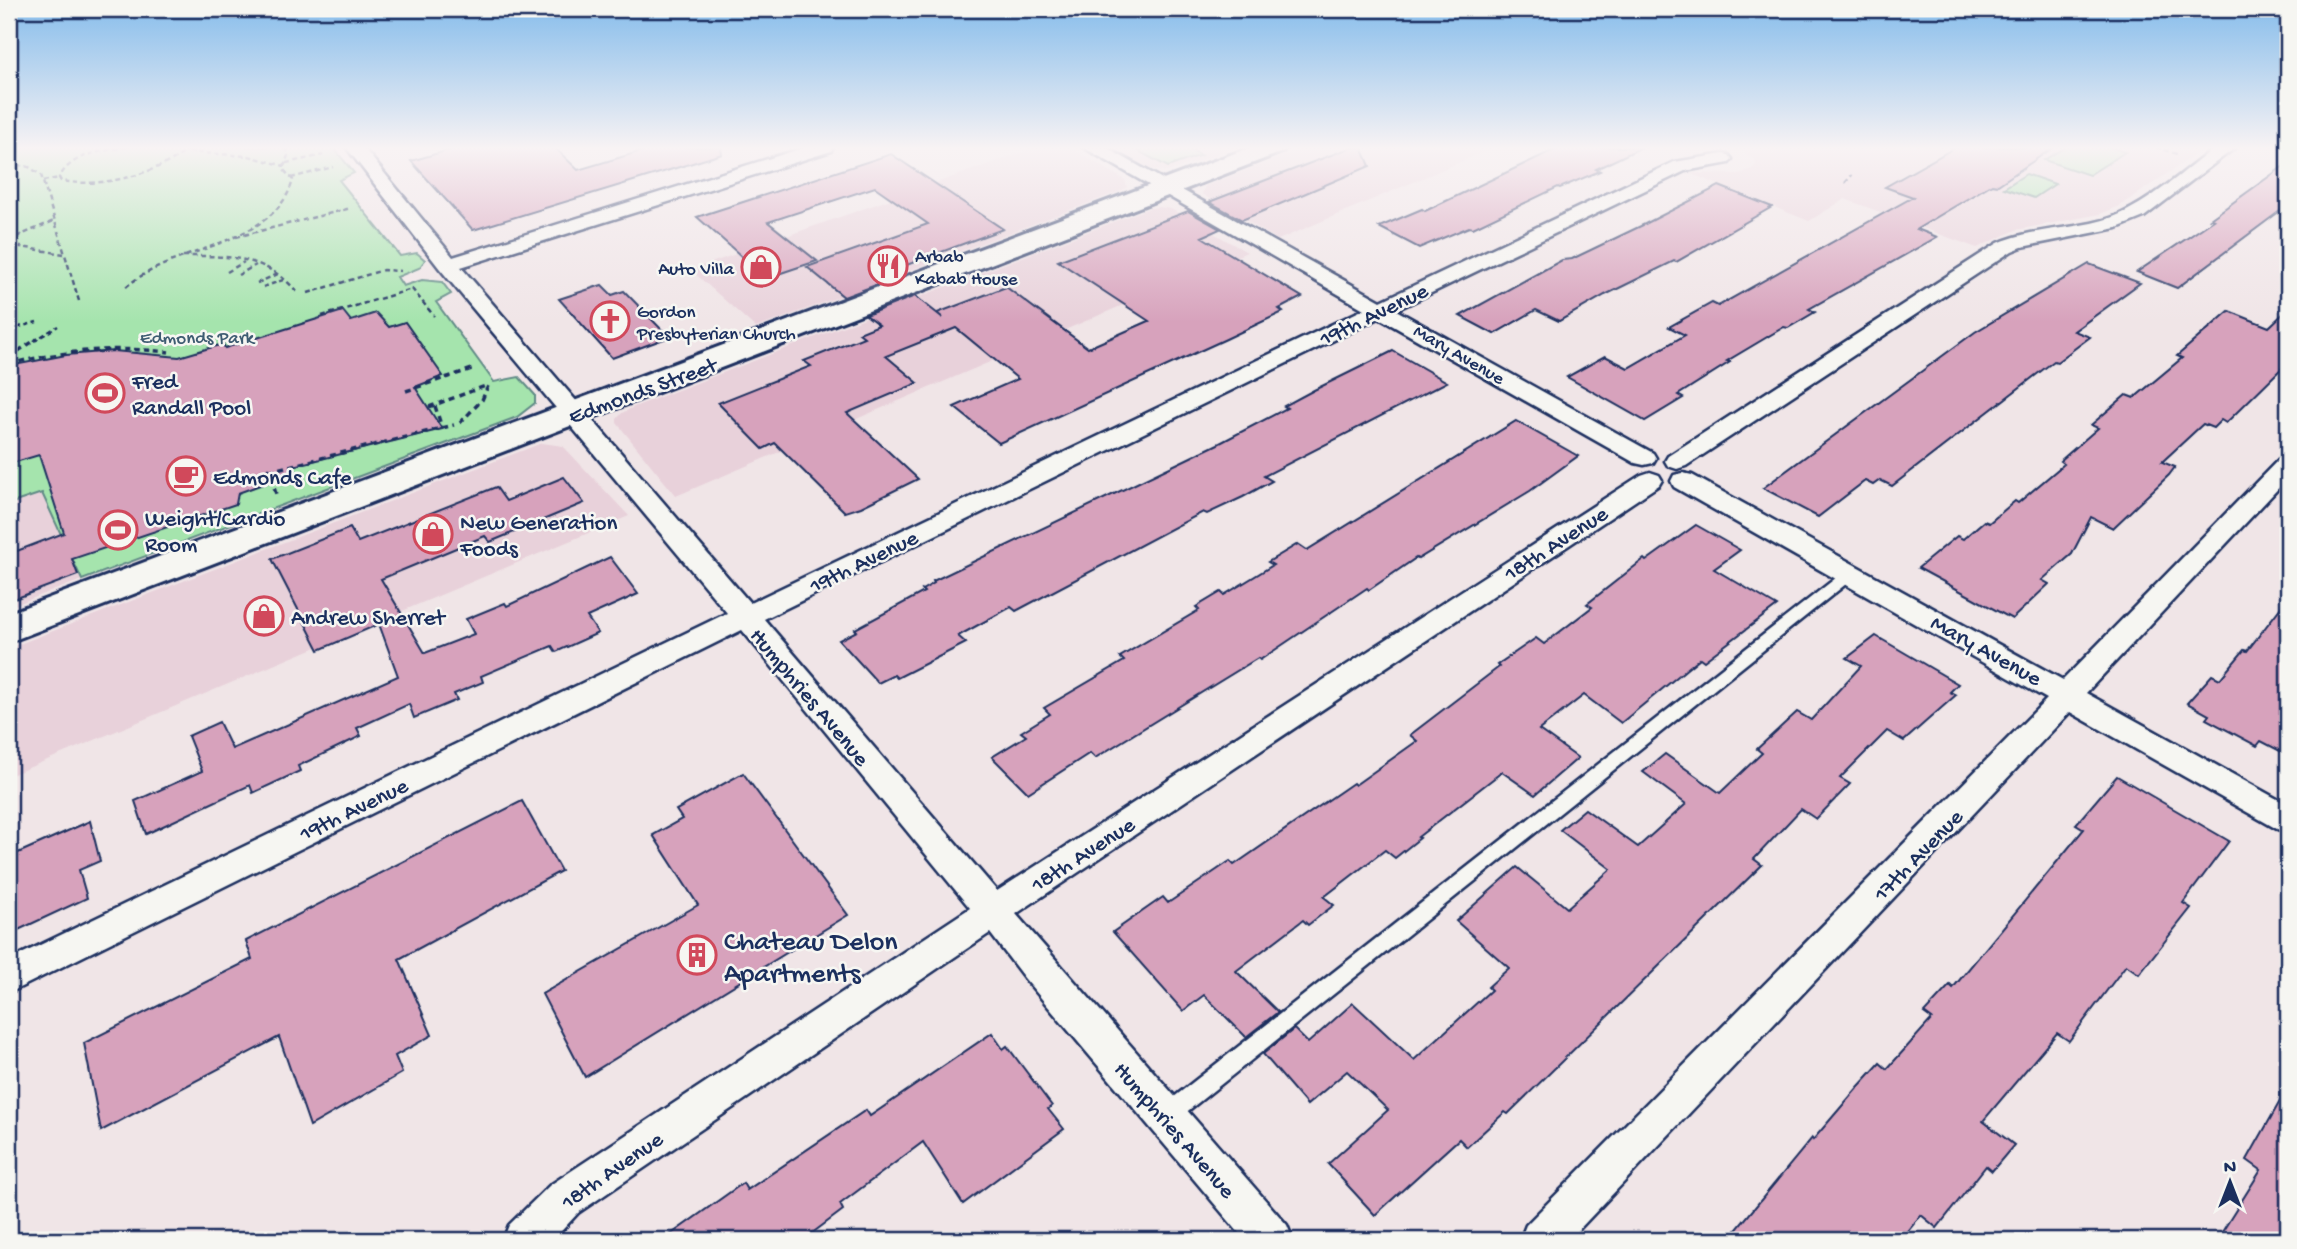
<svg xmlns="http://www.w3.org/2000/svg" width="2297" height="1249" font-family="'Gochi Hand',sans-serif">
	<rect width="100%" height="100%" fill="#f0e5e7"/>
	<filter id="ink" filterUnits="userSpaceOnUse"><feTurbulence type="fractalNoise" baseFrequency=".0143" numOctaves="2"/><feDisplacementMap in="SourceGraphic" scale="14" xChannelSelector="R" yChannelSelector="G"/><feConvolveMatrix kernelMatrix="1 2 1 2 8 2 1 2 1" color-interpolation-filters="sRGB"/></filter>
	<g filter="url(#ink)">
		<!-- built -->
		<g fill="#e8d1da">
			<path d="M1037 147H1069L1125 180 1127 187 1121 191 756 328 691 270Z"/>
			<path d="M1112 147H1238L1167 172 1150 169Z"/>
			<path d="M1306 147H1495L1278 240 1202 194 1205 186Z"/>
			<path d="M1737 147H2206L2120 206 2100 214 2016 230 1977 248 1845 199 1809 221 1689 173 1739 174 1752 169 1756 165 1755 160Z"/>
			<path d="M1160 207 1171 209 1247 252 676 496 617 423V419L622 413 634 407 1149 208Z"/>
			<path d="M542 443 563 446 629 516 9 776V648Z"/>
			<path d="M42 492 82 580 9 607V504Z"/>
		</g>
		<!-- green -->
		<g fill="#a5e4ad" stroke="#608a86" stroke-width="2">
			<path d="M9 147H333L354 173 339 180 400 256 417 253 425 260 419 268 397 277 403 286 422 280 442 282 451 294 436 302 494 382 519 377 535 395V403L517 417 82 580 42 493 9 504Z"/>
			<path d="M1131 147H1186L1201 155 1168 167Z"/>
			<path d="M2066 147H2110L2125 152 2089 175 2044 160Z"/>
			<path d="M2026 174 2055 184 2034 198 2004 188Z"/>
		</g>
		<!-- building -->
		<g fill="#d7a2bc" stroke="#1b2f5e" stroke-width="2">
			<path d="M459 147H554L578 170 655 147H721L722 154 473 230 411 161Z"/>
			<path d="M1352 147H1362L1370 166 1242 220 1209 202Z"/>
			<path d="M1560 147H1642L1596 169 1600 171 1560 188 1558 187 1473 228 1469 227 1419 248 1379 227 1422 209 1425 211Z"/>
			<path d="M1956 147H2054L1998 185 1992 184 1917 229 1937 237 1809 309 1815 312 1788 328 1784 327 1727 361 1730 362 1678 395 1683 398 1645 421 1567 377 1605 356 1628 368 1685 335 1669 327 1712 303 1718 306 1913 197 1885 187Z"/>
			<path d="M891 154 1003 229 885 273 892 279 844 297 807 267 928 224 875 187 768 222 817 261 766 278 697 217Z"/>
			<path d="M2288 163V205L2177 288 2137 272 2214 220 2210 219Z"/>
			<path d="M1719 186 1772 207 1676 262 1674 261 1605 295 1559 321 1536 310 1494 334 1460 316 1562 260 1572 259 1645 224Z"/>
			<path d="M1188 211 1220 229 1202 237 1302 297 1279 309 1283 312 1226 339 999 443 954 407 1018 379 956 328 886 356 918 383 847 413 918 479 861 507 845 512 775 443 763 449 718 403 811 366 804 361 864 337 859 333 879 325 866 315 915 296 943 318 937 313 1006 287 1088 348 1149 321 1058 261Z"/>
			<path d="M2089 264 2140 283 2074 331 2090 337 2057 362 2054 361 1892 486 1880 480 1873 485 1865 481 1818 517 1763 488 1975 332Z"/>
			<path d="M602 285 612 295 624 291 669 337 612 358 559 299Z"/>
			<path d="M2288 309V362L2226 423 2221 420 2213 428 2203 424 2162 462 2175 467 2169 475 2113 528 2091 517 2072 554 2042 580 2049 584 2012 619 1918 568 1957 536 1963 539 1984 521 1989 523 2015 501 2018 503 2064 464 2060 461 2098 428 2091 425 2126 395 2134 398 2182 358 2177 356 2229 311 2269 327Z"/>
			<path d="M343 311 351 321 376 313 389 327 405 322 443 376 415 387 442 429 293 466 296 472 238 493 236 504 72 559 78 575 9 601V554L64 533 39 455 9 464V366L66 355 114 351 179 357 223 344 225 348Z"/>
			<path d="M1393 351 1447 382 1264 476 1272 481 1243 497 1207 514 1203 512 1016 611 1011 607 958 636 966 643 897 678 894 675 878 683 839 640 857 631 855 629 924 592 922 590 934 583 933 581 1218 444 1287 408 1284 406 1314 390Z"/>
			<path d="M1516 421 1578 456 1530 491 1418 559 1416 558 1369 590 1367 588 1260 660 1258 658 1095 758 1090 753 1028 793 992 757 1026 736 1021 732 1050 714 1044 708 1124 661 1120 657 1199 610 1196 607 1221 592 1224 595 1273 565 1268 562 1298 544 1307 550Z"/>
			<path d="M564 477 584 503 490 542 485 536 381 579 425 653 474 634 466 619 505 603 507 606 610 557 638 594 587 617 598 633 556 652 552 646 481 676 483 682 454 694 457 700 414 718 409 704 357 728 361 736 298 766 300 771 253 793 250 785 146 834 135 801 202 771 188 736 219 722 232 749 398 676 379 624 319 650 272 559 350 528 358 542 496 487 506 501Z"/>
			<path d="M1696 525 1740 550 1714 569 1777 606 1704 661 1700 658 1621 723 1584 695 1539 730 1578 758 1535 795 1502 772 1418 837 1420 838 1395 858 1385 850 1324 897 1334 905 1308 925 1303 920 1236 971 1278 1012 1246 1037 1204 995 1183 1011 1113 932 1163 897 1168 903 1230 861 1234 865 1353 783 1355 785 1417 741 1410 735 1499 667 1497 665 1536 638 1544 644 1592 607 1587 604 1644 559 1646 561Z"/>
			<path d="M2288 598V755L2261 741 2257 746 2206 719 2209 715 2187 703 2212 675 2220 679 2244 650 2247 651Z"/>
			<path d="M1876 636 1958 684 1950 692 1956 695 1904 741 1887 731 1840 778 1850 784 1816 819 1801 809 1754 859 1762 865 1508 1114 1505 1112 1467 1147 1459 1139 1375 1215 1328 1164 1388 1110 1347 1071 1307 1105 1263 1054 1294 1029 1308 1043 1353 1003 1414 1060 1491 990 1488 987 1509 968 1456 921 1517 867 1567 908 1611 869 1560 830 1585 809 1638 847 1686 804 1643 772 1665 754 1720 793 1762 753 1757 749 1797 712 1811 720 1861 666 1847 658Z"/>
			<path d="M743 773 848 915 585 1077 542 994 698 905 653 835 682 819 676 810Z"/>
			<path d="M2117 776 2229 841 2183 903 2191 908 2139 974 2126 965 2069 1041 2057 1033 1983 1121 2014 1145 1992 1171 1986 1166 1937 1228 1921 1215 1901 1240H1728L1812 1138 1813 1140 1859 1086 1880 1063 1887 1069 1932 1019 1924 1013 1950 985 1953 988 2084 829 2076 824Z"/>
			<path d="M522 801 561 871 399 959 432 1035 395 1056 402 1073 310 1126 279 1037 101 1131 84 1043 252 959 246 941Z"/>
			<path d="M90 821 100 861 79 870 87 898 16 931 9 899V857Z"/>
			<path d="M992 1033 1003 1049 1007 1046 1052 1106 1048 1109 1064 1129 963 1204 923 1142 840 1204 843 1210 803 1240H663L743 1183 747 1190 866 1110 870 1116Z"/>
			<path d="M2288 1087V1240H2217L2261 1170 2247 1160Z"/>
		</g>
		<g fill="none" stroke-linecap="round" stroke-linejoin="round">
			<!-- lane casing -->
			<g stroke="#1b2f5e" stroke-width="5">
				<path id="lane" d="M1851 568 1858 573 1856 576 1174 1122 1167 1125 1160 1122 1157 1115 1160 1108 1846 570Z"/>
			</g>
			<!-- street casing -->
			<g stroke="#1b2f5e" stroke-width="5">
				<g id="street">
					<path d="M346 147H363L453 257 806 147H833L831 151 461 267 750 603 1364 309 1083 147H1105L1381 301 1674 162 1723 154 1729 155 1732 159 1729 163 1685 171 1396 310 1653 453 1656 458 1653 463 1644 465 1635 463 1379 318 764 619 997 891 1641 475 1650 472 1659 475 1662 480 1659 485 1016 914 1287 1225 1293 1240H1245L1025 979 990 933 578 1213 553 1240H503L509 1225 550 1185 970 908 742 630 9 993V960L727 613 440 269Z"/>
					<path d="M2216 147H2236L2144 217 2117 228 2022 247 2012 251 1686 466 1677 469 1668 466 1665 461 1668 456 1998 243C2034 227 2077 230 2113 217 2148 204 2186 169 2216 147Z"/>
					<path d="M2288 457V478L2086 693 2288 805V833L2277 829 2070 712 1569 1240H1520L1526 1225 2047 699 1674 487 1671 481 1674 475 1683 473 1692 475 2063 680 2279 459Z"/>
				</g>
			</g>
			<!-- secondary casing -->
			<g stroke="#1b2f5e" stroke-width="6">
				<path id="secondary" d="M1251 147H1286L1282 152 9 642V613Z"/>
			</g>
			<!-- path-far1 -->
			<g stroke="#1b2f5e" stroke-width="2.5" stroke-dasharray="5 3.5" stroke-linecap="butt">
				<path d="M127 147C102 151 72 153 59 178L61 181C105 188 157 174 192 147"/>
				<path d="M2156 147 2177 154"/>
				<path d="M189 152 249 156 285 166"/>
				<path d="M9 163 29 167 41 175 79 301"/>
				<path d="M286 163 323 155"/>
				<path d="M291 178 333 167"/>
				<path d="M43 181 59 178"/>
				<path d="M1845 183 1852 175"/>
				<path d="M236 237 351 208"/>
				<path d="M9 240 56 220"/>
				<path d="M9 245 64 254"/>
				<path d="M183 256C229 256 266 255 298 293"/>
				<path d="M227 272 244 262"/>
				<path d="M238 275 256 265"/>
				<path d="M257 283 278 274"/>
				<path d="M126 287C173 246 275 246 293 180L283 169 289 153 283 147"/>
				<path d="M263 287 286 279"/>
				<path d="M308 293 383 270 401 271"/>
				<path d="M322 316 412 289 434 316"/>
				<path d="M9 330 37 322"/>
				<path d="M34 341 58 326"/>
			</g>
			<!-- path -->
			<g stroke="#1b2f5e" stroke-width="3.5" stroke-dasharray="6 4.5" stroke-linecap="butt">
				<path d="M9 357 37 339"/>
				<path d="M9 364C62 351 114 346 169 352"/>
				<path d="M406 391 475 368"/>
				<path d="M435 406 442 428"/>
				<path d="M429 407 488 385"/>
				<path d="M460 423 482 400 488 386"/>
				<path d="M268 468 276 494"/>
				<path d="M269 471 454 425"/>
			</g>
			<!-- lane -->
			<use href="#lane" fill="#f6f6f2" fill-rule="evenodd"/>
			<!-- street -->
			<use href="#street" fill="#f6f6f2" fill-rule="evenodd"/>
			<!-- secondary -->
			<use href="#secondary" fill="#f6f6f2" fill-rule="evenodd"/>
		</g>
	</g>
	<!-- sky -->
	<linearGradient id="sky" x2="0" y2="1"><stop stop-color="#85bceb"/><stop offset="0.46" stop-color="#f8f3f4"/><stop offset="1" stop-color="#f8f3f4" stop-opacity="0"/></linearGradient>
	<rect width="2297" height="322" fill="url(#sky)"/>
	<!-- icons -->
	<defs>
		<g id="restaurant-ring" transform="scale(2.0125)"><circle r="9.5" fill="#f6f6f2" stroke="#d1495b" stroke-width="1.5"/><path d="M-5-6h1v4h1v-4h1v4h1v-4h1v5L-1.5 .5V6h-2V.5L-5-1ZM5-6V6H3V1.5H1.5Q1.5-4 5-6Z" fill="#d1495b"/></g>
		<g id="shop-ring" transform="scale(2.0125)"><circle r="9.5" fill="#f6f6f2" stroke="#d1495b" stroke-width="1.5"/><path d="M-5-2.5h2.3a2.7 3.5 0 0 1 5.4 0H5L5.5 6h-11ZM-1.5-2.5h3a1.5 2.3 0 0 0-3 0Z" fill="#d1495b"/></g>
		<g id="church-ring" transform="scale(2.0125)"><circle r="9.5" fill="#f6f6f2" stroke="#d1495b" stroke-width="1.5"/><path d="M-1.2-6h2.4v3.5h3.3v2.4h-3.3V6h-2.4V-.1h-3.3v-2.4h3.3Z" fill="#d1495b"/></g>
		<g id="stadium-ring" transform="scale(2.0125)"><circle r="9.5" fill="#f6f6f2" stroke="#d1495b" stroke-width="1.5"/><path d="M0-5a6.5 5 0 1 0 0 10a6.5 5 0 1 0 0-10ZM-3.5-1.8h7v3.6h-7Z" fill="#d1495b"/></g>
		<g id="cafe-ring" transform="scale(2.0125)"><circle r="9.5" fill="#f6f6f2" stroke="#d1495b" stroke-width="1.5"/><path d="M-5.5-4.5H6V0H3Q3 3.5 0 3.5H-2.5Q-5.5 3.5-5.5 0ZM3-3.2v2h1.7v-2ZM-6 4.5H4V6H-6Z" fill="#d1495b"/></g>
		<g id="building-ring" transform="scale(2.0125)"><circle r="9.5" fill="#f6f6f2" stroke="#d1495b" stroke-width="1.5"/><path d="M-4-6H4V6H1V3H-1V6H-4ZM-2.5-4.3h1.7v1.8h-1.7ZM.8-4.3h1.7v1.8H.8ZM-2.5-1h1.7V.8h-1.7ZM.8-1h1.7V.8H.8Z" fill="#d1495b"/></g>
	</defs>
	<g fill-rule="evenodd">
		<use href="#restaurant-ring" x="888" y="266"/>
		<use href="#shop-ring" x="761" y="267"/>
		<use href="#church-ring" x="610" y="321"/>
		<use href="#stadium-ring" x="105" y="393"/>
		<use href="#cafe-ring" x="186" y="476"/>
		<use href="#stadium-ring" x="118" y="530"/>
		<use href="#shop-ring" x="433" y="534"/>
		<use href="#shop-ring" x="264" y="616"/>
		<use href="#building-ring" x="697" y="955"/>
	</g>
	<g text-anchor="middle" stroke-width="5" stroke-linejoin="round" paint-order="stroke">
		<!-- far-poi labels -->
		<g font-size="19" fill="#1b2f5e" stroke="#f6f6f2" text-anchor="start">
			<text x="915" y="262">Arbab<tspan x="915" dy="22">Kabab House</tspan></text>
			<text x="734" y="274" text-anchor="end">Auto Villa</text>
			<text x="637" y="317">Gordon<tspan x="637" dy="22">Presbyterian Church</tspan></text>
		</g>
		<!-- far-park labels -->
		<g font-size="19" fill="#3e5c72" stroke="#f6f6f2">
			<text x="197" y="343">Edmonds Park</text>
		</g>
		<!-- far-street labels -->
		<g font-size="19" fill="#1b2f5e" stroke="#f6f6f2">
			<text transform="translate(1460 353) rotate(30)" y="7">Mary Avenue</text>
		</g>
		<!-- street labels -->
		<g font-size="23" fill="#1b2f5e" stroke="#f6f6f2">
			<text transform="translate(1373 313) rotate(-26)" y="8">19th Avenue</text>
			<text transform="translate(642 389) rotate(-20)" y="8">Edmonds Street</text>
			<text transform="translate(1555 542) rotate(-33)" y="8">18th Avenue</text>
			<text transform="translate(863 560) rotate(-26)" y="8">19th Avenue</text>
			<text transform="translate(1987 649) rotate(29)" y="8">Mary Avenue</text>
			<text transform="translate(811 696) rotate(50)" y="8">Humphries Avenue</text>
			<text transform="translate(353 808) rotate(-26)" y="8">19th Avenue</text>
			<text transform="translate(1082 853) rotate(-33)" y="8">18th Avenue</text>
			<text transform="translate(1917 854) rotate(-46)" y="8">17th Avenue</text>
			<text transform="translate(1176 1129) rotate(49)" y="8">Humphries Avenue</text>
			<text transform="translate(611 1169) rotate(-35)" y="8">18th Avenue</text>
		</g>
		<!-- poi labels -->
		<g font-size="23" fill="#1b2f5e" stroke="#f6f6f2" text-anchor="start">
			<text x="132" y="388">Fred<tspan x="132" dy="26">Randall Pool</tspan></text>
			<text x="213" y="484">Edmonds Cafe</text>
			<text x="145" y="525">Weight/Cardio<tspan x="145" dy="26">Room</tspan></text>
			<text x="460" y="529">New Generation<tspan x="460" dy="26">Foods</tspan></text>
			<text x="291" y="624">Andrew Sherret</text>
		</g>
		<!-- near-poi labels -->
		<g font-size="28" fill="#1b2f5e" stroke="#f6f6f2" text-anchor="start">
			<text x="724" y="949">Chateau Delon<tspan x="724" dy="32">Apartments</tspan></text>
		</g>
	</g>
	<!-- margin -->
	<rect width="2297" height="1249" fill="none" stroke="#f6f6f2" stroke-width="35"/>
	<rect x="18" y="18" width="2262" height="1214" fill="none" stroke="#1b2f5e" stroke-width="2.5" filter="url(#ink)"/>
	<!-- north arrow -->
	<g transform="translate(2230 1182)" stroke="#f6f6f2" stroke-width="5" paint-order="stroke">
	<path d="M0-5L12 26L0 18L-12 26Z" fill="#1b2f5e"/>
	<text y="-10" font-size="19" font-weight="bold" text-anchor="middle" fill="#1b2f5e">N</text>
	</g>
</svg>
